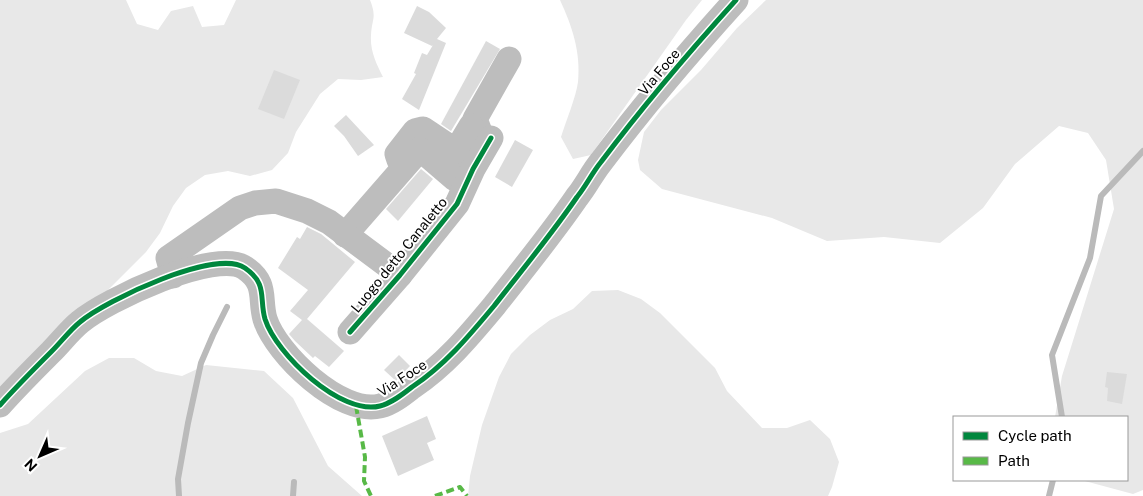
<svg xmlns="http://www.w3.org/2000/svg" width="1143" height="496" font-family="'Public Sans',sans-serif">
	<rect width="100%" height="100%" fill="#fff"/>
	<!-- green -->
	<g fill="#e8e8e8">
		<path d="M0 0H126L137 24 158 30 171 11 193 6 202 27 224 25 236 0H370C377 18 372 18 371 35 370 51 376 63 383 77L361 80 338 79 320 94 296 132 288 153 272 170 250 176 228 171 205 175 186 188 173 206 160 233 146 252 104 294 0 391Z"/>
		<path d="M560 0H702L686 20 591 155 573 159 561 137C566 121 576 97 578 82 581 52 572 26 560 0Z"/>
		<path d="M766 0H1143V490L1133 494 1081 480H1127V417H1055L1062 376 1114 209 1106 160 1088 133 1059 126 1015 164 983 208 940 243 884 237 827 241 772 218 662 189 640 170 638 160 644 132 661 110 701 70 737 28Z"/>
		<path d="M618 290 641 299 660 313 715 368 727 391 762 428H787L810 420 830 439 839 462 832 487 828 496H468L470 476 482 425 499 377 511 354 530 335 550 320 573 309 592 291Z"/>
		<path d="M109 358H134L156 371 182 376 206 365 264 371 293 398 328 466 362 496H0V433L28 424 85 371Z"/>
	</g>
	<g fill="none" stroke-linecap="round" stroke-linejoin="round">
		<!-- stream -->
		<g stroke="#bababa" stroke-width="6">
			<path d="M1062 417 1052 355 1090 258 1101 196 1143 151"/>
			<path d="M179 496 178 479 188 423 201 363 213 335 227 307"/>
			<path d="M293 496 294 482"/>
			<path d="M1049 496 1053 480"/>
		</g>
	</g>
	<!-- building -->
	<g fill="#dbdbdb">
		<path d="M417 6 429 12 446 28 437 39 446 43 419 110 402 99 416 74 414 73 422 53 427 55 433 45 432 46 404 33Z"/>
		<path d="M486 41 500 49 451 131 441 124Z"/>
		<path d="M274 70 300 80 284 119 258 109Z"/>
		<path d="M346 115 374 145 358 156 344 136 334 126Z"/>
		<path d="M515 140 533 150 512 187 495 177Z"/>
		<path d="M421 169 433 179 398 221 386 209Z"/>
		<path d="M307 227 321 234 355 262 307 319 344 351 329 367 315 356 313 358 295 341 289 334 302 320 290 311 308 290 278 268 297 237 300 239Z"/>
		<path d="M399 355 410 366 396 381 384 370Z"/>
		<path d="M1107 372 1127 374 1122 404 1107 401 1108 388 1105 387Z"/>
		<path d="M427 416 436 439 427 443 434 460 398 476 382 436Z"/>
	</g>
	<g fill="none" stroke-linecap="round" stroke-linejoin="round">
		<!-- minor -->
		<g stroke="#bdbdbd" stroke-width="25">
			<path d="M466 157 480 132 475 119 509 59"/>
			<path d="M399 160 397 154 415 131 423 129 456 151 471 126"/>
			<path d="M345 235 420 149 455 179"/>
			<path d="M173 276 168 258 240 208 255 203 276 201 307 211 329 222 400 275"/>
			<path d="M350 332 400 275 457 204 473 169 491 138"/>
			<path d="M0 405C16 387 34 369 51 352 61 342 70 330 80 322 106 300 216 248 245 268 268 284 259 298 265 319 276 354 341 416 380 406 392 403 403 394 412 387 445 365 469 336 494 306 522 270 551 235 577 197 586 186 592 173 601 162 643 106 689 52 736 0"/>
		</g>
		<!-- quiet -->
		<g stroke="#58b947" stroke-width="4" stroke-dasharray="8 4" stroke-linecap="butt">
			<path d="M356 406 365 457 364 481 371 496"/>
			<path d="M435 496 460 487 467 496"/>
		</g>
		<!-- cycleway casing -->
		<g stroke="#fff" stroke-width="8">
			<g id="cycleway">
				<path d="M350 332 400 275 457 204 473 169 491 138"/>
				<path d="M0 405C16 387 34 369 51 352 61 342 70 330 80 322 106 300 216 248 245 268 268 284 259 298 265 319 276 354 341 416 380 406 392 403 403 394 412 387 445 365 469 336 494 306 522 270 551 235 577 197 586 186 592 173 601 162 643 106 689 52 736 0"/>
			</g>
		</g>
		<!-- cycleway -->
		<use href="#cycleway" stroke="#00873e" stroke-width="5"/>
	</g>
	<g text-anchor="middle" stroke-width="4" stroke-linejoin="round" paint-order="stroke">
		<!-- street labels -->
		<g font-size="14" fill="#000" stroke="#fff">
			<text transform="translate(659 72) rotate(-50)" y="5">Via Foce</text>
			<text transform="translate(399 255) rotate(-51)" y="5">Luogo detto Canaletto</text>
			<text transform="translate(402 378) rotate(-33)" y="5">Via Foce</text>
		</g>
	</g>
	<!-- legend -->
	<rect x="953" y="416" width="175" height="65" fill="#ffffff" stroke="#999999"/>
	<rect x="963" y="432" width="25" height="8" fill="#00873e" stroke="#999999"/>
	<text x="998" y="441" font-size="15" fill="#000000">Cycle path</text>
	<rect x="963" y="457" width="25" height="8" fill="#58b947" stroke="#999999"/>
	<text x="998" y="466" font-size="15" fill="#000000">Path</text>
	<!-- north arrow -->
	<g transform="translate(40 456) rotate(225)" stroke="#ffffff" stroke-width="4" paint-order="stroke">
	<path d="M0-4L9 19L0 12L-9 19Z" fill="#000000"/>
	<text y="-8" font-size="14" font-weight="bold" text-anchor="middle" fill="#000000">N</text>
	</g>
</svg>
